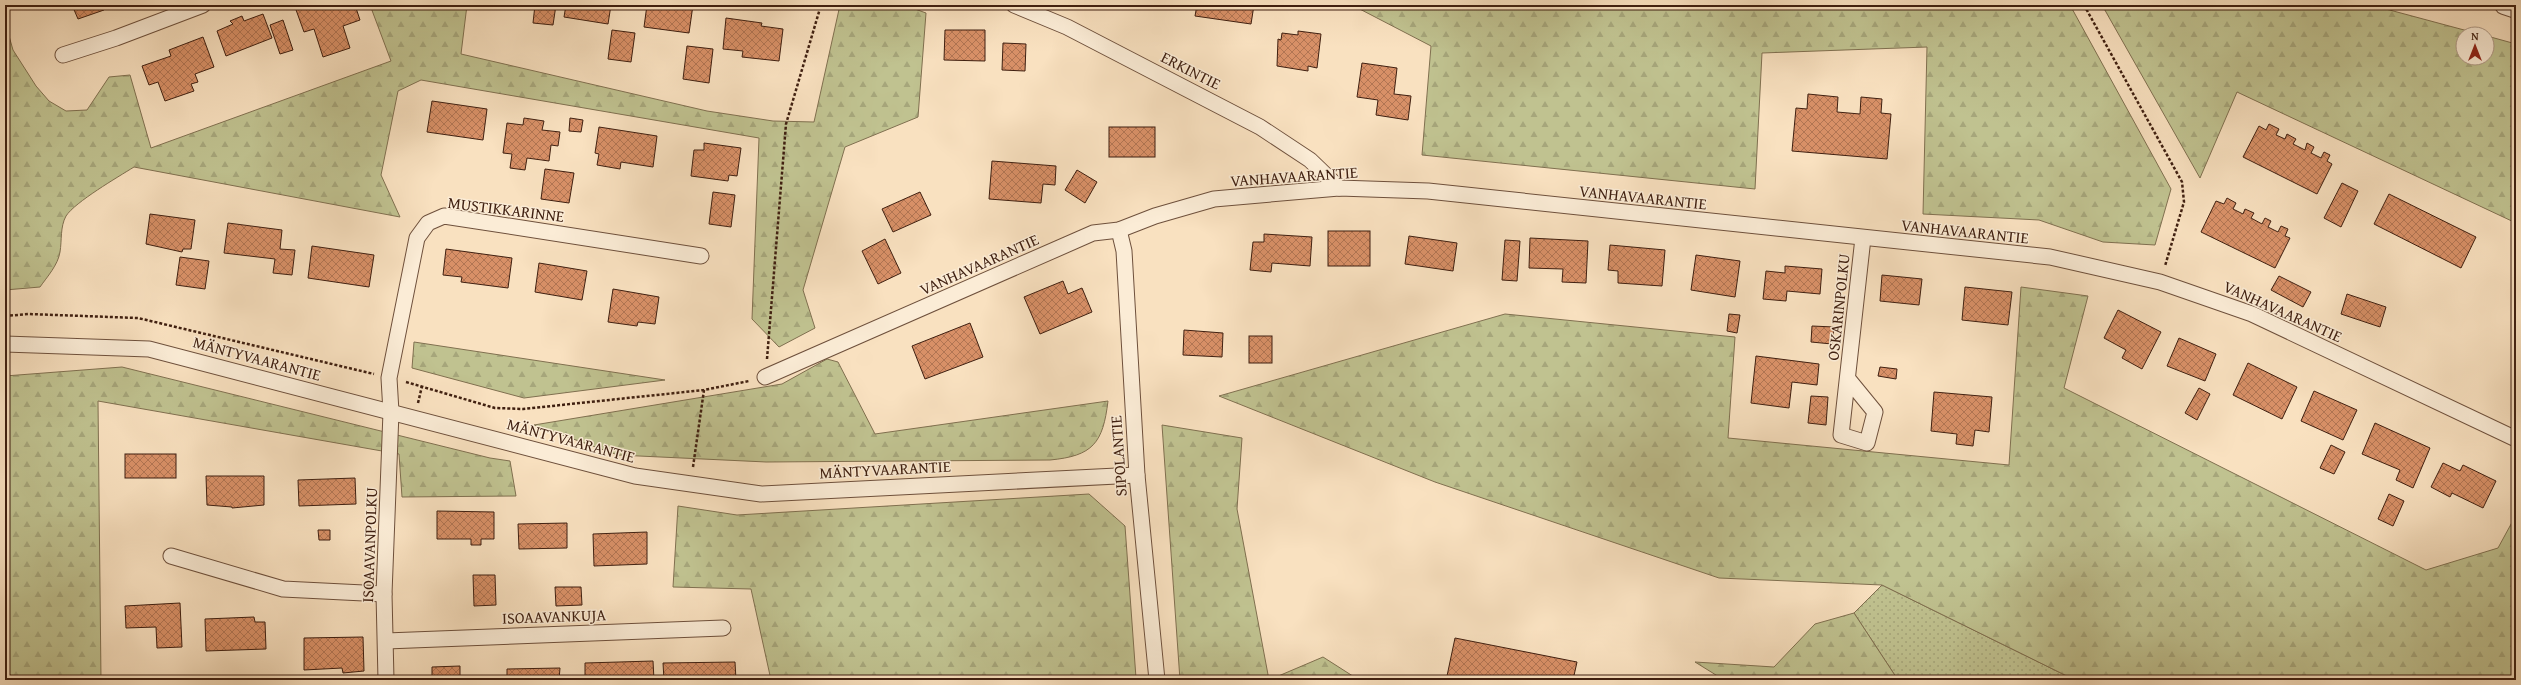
<svg xmlns="http://www.w3.org/2000/svg" width="2521" height="685" font-family="'Gentium Book Plus',serif">
	<defs>
		<pattern id="grass-dots" width="8" height="8" patternUnits="userSpaceOnUse"><rect width="8" height="8" fill="#c0c290"/><path d="M2 2h.1M6 6h.1" fill="none" stroke="#a6a67b" stroke-width="1.8" stroke-linecap="round"/></pattern>
		<pattern id="forest-firs" width="22" height="20" patternUnits="userSpaceOnUse"><rect width="22" height="20" fill="#c0c290"/><path d="M5 1l3.5 6h-7zM16 11l3.5 6h-7z" fill="#a6a67b"/></pattern>
		<pattern id="building-cross-hatch" width="8" height="8" patternUnits="userSpaceOnUse"><rect width="8" height="8" fill="#d89067"/><path d="M0 0l8 8M0 8l8-8" fill="none" stroke="#b17553"/></pattern>
	</defs>
	<rect width="100%" height="100%" fill="#f9e1c0"/>
	<filter id="stains"><feTurbulence type="fractalNoise" baseFrequency=".005" numOctaves="4"/><feColorMatrix values="0 0 0 0 .2 0 0 0 0 .09 0 0 0 0 .02 0 0 0 .5 -.17"/></filter>
	<radialGradient id="worn" r=".72"><stop offset=".6" stop-color="#630" stop-opacity="0"/><stop offset="1" stop-color="#630" stop-opacity=".3"/></radialGradient>
	<!-- grass -->
	<path fill="url(#grass-dots)" stroke="#807050" d="M1882 585 2075 680H1898L1854 613Z"/>
	<!-- forest -->
	<g fill="url(#forest-firs)" stroke="#807050">
		<path d="M370 5H467L461 54 707 111 773 121 814 122 840 5H904L926 13 918 117 845 147 803 290 815 328 779 347 752 319 759 138 421 80 398 91 381 175 400 217 134 167C118 177 75 202 66 216 60 227 62 240 60 252 58 265 47 277 40 287L5 290V22L13 50 36 86 49 101 66 111 87 110 109 77 130 75 151 148 391 61Z"/>
		<path d="M1352 5H2070L2171 189 2155 245 2103 242 2039 220 1923 214 1927 47 1762 53 1755 189 1422 155 1431 46Z"/>
		<path d="M2102 5H2371L2479 34H2463V58H2487V36L2516 44V223L2237 92 2200 178Z"/>
		<path d="M2021 287 2088 296 2064 388 2426 570 2498 548 2516 515V680H2075L1882 585 1719 578 1435 482 1219 396 1505 314 1735 337 1728 438 2009 465Z"/>
		<path d="M414 342 665 380 524 398 412 368Z"/>
		<path d="M827 359 838 362 875 434 1108 401C1103 443 1093 456 1050 460L766 462 618 455 534 425 782 384Z"/>
		<path d="M122 367 490 458 510 461 516 496 402 497 399 454 98 401 101 680H14L5 667V376Z"/>
		<path d="M1162 425 1242 438 1237 509 1269 680 1323 657 1359 680H1180Z"/>
		<path d="M1089 494 1125 526 1136 678 1104 680H771L751 589 673 587 678 506 737 515Z"/>
		<path d="M1854 613 1898 680H1724L1695 662 1774 667 1815 624Z"/>
	</g>
	<!-- building -->
	<g fill="url(#building-cross-hatch)" stroke="#3f1f10">
		<path d="M72 5H102L104 10 78 19Z"/>
		<path d="M300 5H355L360 20 343 26 350 48 323 57 314 29 304 32 295 7Z"/>
		<path d="M500 5H515L514 8Z"/>
		<path d="M535 5H556L553 25 533 23Z"/>
		<path d="M566 5H611L608 24 564 17Z"/>
		<path d="M647 5H693L689 33 644 27Z"/>
		<path d="M1197 5H1254L1251 24 1195 16Z"/>
		<path d="M263 14 272 38 226 56 217 31 233 24 230 21 242 16 244 21Z"/>
		<path d="M726 18 762 23 761 26 783 29 779 61 742 57 743 51 723 49Z"/>
		<path d="M283 20 293 50 280 54 270 25Z"/>
		<path d="M612 30 635 33 631 62 608 59Z"/>
		<path d="M945 30H985V61L944 60Z"/>
		<path d="M1298 31 1321 34 1317 68 1308 66V71L1277 66 1278 39 1281 40 1282 33 1298 35Z"/>
		<path d="M203 37 214 67 195 74 198 82 191 84 194 91 165 101 158 82 149 85 142 66 171 56 169 50Z"/>
		<path d="M1003 43 1026 44 1025 71 1002 70Z"/>
		<path d="M687 46 713 49 709 83 683 79Z"/>
		<path d="M1362 63 1397 68 1394 94 1411 96 1408 120 1376 115 1378 100 1357 97Z"/>
		<path d="M1808 94 1838 97 1837 112 1860 114 1861 97 1882 99 1881 113 1891 114 1887 159 1792 151 1796 108 1807 109Z"/>
		<path d="M432 101 487 109 483 140 427 132Z"/>
		<path d="M524 118 544 121 542 130 560 132 558 146 551 145 549 161 527 158 525 170 510 168 512 154 503 153 507 123 523 125Z"/>
		<path d="M570 118 583 120 581 132 569 131Z"/>
		<path d="M2269 124 2279 129 2276 135 2285 139 2287 134 2296 139 2293 144 2305 150 2307 143 2314 147 2311 153 2321 158 2324 152 2330 155 2327 161 2332 164 2317 194 2243 157 2259 126 2266 130Z"/>
		<path d="M599 127 657 136 653 167 621 162 620 169 597 165 599 154 595 153Z"/>
		<rect x="1109" y="127" width="46" height="30"/>
		<path d="M704 143 741 148 737 176 729 175 728 181 691 176 694 150H704Z"/>
		<path d="M992 161 1056 166 1055 185 1043 184 1041 203 989 199Z"/>
		<path d="M545 169 574 173 569 203 541 199Z"/>
		<path d="M1077 170 1097 182 1085 203 1065 190Z"/>
		<path d="M2342 183 2358 191 2341 227 2324 218Z"/>
		<path d="M713 192 735 195 731 227 709 224Z"/>
		<path d="M920 192 931 215 893 232 882 209Z"/>
		<path d="M2389 194 2476 237 2461 268 2374 224Z"/>
		<path d="M2227 198 2236 203 2233 209 2243 214 2245 209 2254 213 2251 218 2262 224 2265 218 2271 221 2268 227 2278 232 2281 226 2288 229 2285 236 2290 238 2275 268 2201 232 2216 201 2224 204Z"/>
		<path d="M150 214 195 220 191 249H183L182 252 146 244Z"/>
		<path d="M228 223 282 230 280 249 295 250 292 275 273 273 275 259 224 253Z"/>
		<rect x="1328" y="231" width="42" height="35"/>
		<path d="M1264 234 1312 237 1310 266 1272 263 1271 272 1250 270 1253 242H1264Z"/>
		<path d="M1409 236 1457 243 1453 271 1405 264Z"/>
		<path d="M1530 238 1588 241 1586 283 1562 282 1563 269 1529 268Z"/>
		<path d="M885 239 901 273 878 284 862 251Z"/>
		<path d="M1505 240 1520 241 1517 281 1502 280Z"/>
		<path d="M1610 245 1665 250 1662 286 1618 283V271L1608 270Z"/>
		<path d="M312 246 374 255 369 287 308 278Z"/>
		<path d="M446 249 512 258 508 288 461 282 462 277 443 275Z"/>
		<path d="M1696 255 1740 261 1735 297 1691 290Z"/>
		<path d="M180 257 209 261 205 289 176 285Z"/>
		<path d="M539 263 587 271 582 300 535 292Z"/>
		<path d="M1785 266 1822 269 1820 294 1787 291 1786 301 1763 299 1766 271 1785 273Z"/>
		<path d="M1882 275 1922 279 1919 305 1880 301Z"/>
		<path d="M2279 276 2311 292 2303 307 2271 290Z"/>
		<path d="M1063 281 1068 294 1082 288 1092 312 1040 334 1024 297Z"/>
		<path d="M1965 287 2012 292 2008 325 1962 320Z"/>
		<path d="M613 289 659 297 655 324 638 322 637 326 608 322Z"/>
		<path d="M2347 294 2386 307 2380 327 2341 314Z"/>
		<path d="M2118 310 2161 332 2142 369 2122 358 2126 350 2104 338Z"/>
		<path d="M1729 314 1740 315 1737 333 1727 331Z"/>
		<path d="M970 323 983 357 925 379 912 346Z"/>
		<path d="M1812 326 1834 327 1832 344 1811 342Z"/>
		<path d="M1184 330 1223 333 1222 357 1183 355Z"/>
		<rect x="1249" y="336" width="23" height="27"/>
		<path d="M2179 338 2216 354 2205 381 2167 366Z"/>
		<path d="M1756 356 1819 364 1817 385 1792 382 1789 408 1751 403Z"/>
		<path d="M2248 363 2297 387 2282 419 2233 395Z"/>
		<path d="M1880 367 1897 369 1896 379 1878 376Z"/>
		<path d="M2199 388 2210 394 2197 420 2185 413Z"/>
		<path d="M2314 391 2357 410 2343 440 2301 421Z"/>
		<path d="M1934 392 1992 397 1989 432 1975 430 1973 446 1956 444 1957 434 1931 431Z"/>
		<path d="M1811 396 1828 397 1826 425 1808 423Z"/>
		<path d="M2375 423 2430 448 2413 488 2396 480 2400 470 2362 454Z"/>
		<path d="M2331 445 2345 452 2334 474 2320 468Z"/>
		<rect x="125" y="454" width="51" height="24"/>
		<path d="M2443 463 2460 471 2463 465 2496 481 2483 508 2452 493 2450 497 2431 487Z"/>
		<path d="M206 476H264V505L232 508V507L207 505Z"/>
		<path d="M355 478 356 504 299 506 298 480Z"/>
		<path d="M2389 494 2404 501 2393 526 2378 519Z"/>
		<path d="M437 511 494 512V539H481V545H471V539H437Z"/>
		<path d="M567 523V548L519 549 518 524Z"/>
		<path d="M318 530H330V540H319Z"/>
		<path d="M647 532V564L594 566 593 534Z"/>
		<path d="M473 575H495L496 605 474 606Z"/>
		<path d="M555 587H581L582 605 556 606Z"/>
		<path d="M180 603 182 647 157 648 156 627 126 628 125 606Z"/>
		<path d="M254 617 255 622H265L266 649 206 651 205 619Z"/>
		<path d="M363 637 364 671 343 673 342 668 304 670V638Z"/>
		<path d="M1455 638 1577 662 1573 680H1465L1447 676Z"/>
		<path d="M653 661 654 680H585V663Z"/>
		<path d="M735 662 736 680H664L663 663Z"/>
		<path d="M460 666V678H466L467 680H432V667Z"/>
		<path d="M560 668 559 680H507V669Z"/>
	</g>
	<g fill="none" stroke-linecap="round" stroke-linejoin="round">
		<!-- minor casing -->
		<g stroke="#6e503c" stroke-width="17">
			<g id="minor">
				<path d="M1014 5 1067 27 1260 127 1310 160 1339 188"/>
				<path d="M63 55 116 38 203 5"/>
				<path d="M1119 230 1124 251 1137 475 1157 680"/>
				<path d="M5 344 149 349 635 476 761 494 1137 475"/>
				<path d="M765 377 1093 233 1119 230 1155 216 1214 199 1339 188 1428 191 2050 257 2160 282 2252 314 2516 439"/>
				<path d="M1848 379 1875 412 1867 443 1841 435 1863 238"/>
				<path d="M171 556 283 589 384 594"/>
				<path d="M386 641 723 628"/>
				<path d="M386 680 384 594 391 412 389 378 417 238 428 223 444 216 701 256"/>
			</g>
		</g>
		<!-- tertiary casing -->
		<g stroke="#6e503c" stroke-width="20">
			<path id="tertiary" d="M2504 5 2516 9"/>
		</g>
		<!-- path -->
		<g stroke="#3f1f10" stroke-width="2.5" stroke-dasharray="3 2" stroke-linecap="butt">
			<path d="M2084 5 2182 182 2184 202 2165 266"/>
			<path d="M5 316 29 314 138 318 374 374"/>
			<path d="M767 359 786 124 821 5"/>
			<path d="M406 382 495 408 523 409 704 390 749 381"/>
			<path d="M418 403 422 386"/>
			<path d="M693 467 704 390"/>
		</g>
		<!-- minor -->
		<use href="#minor" stroke="#fbecd6" stroke-width="15"/>
		<!-- tertiary -->
		<use href="#tertiary" stroke="#fbecd6" stroke-width="18"/>
	</g>
	<g text-anchor="middle" stroke-width="3" stroke-linejoin="round" paint-order="stroke">
		<!-- street labels -->
		<g font-size="16" fill="#3f1f10" stroke="#fbecd6">
			<text transform="translate(1191 70) rotate(27)" y="6">ERKINTIE</text>
			<text transform="translate(1294 176) rotate(-4)" y="6">VANHAVAARANTIE</text>
			<text transform="translate(1643 197) rotate(6)" y="6">VANHAVAARANTIE</text>
			<text transform="translate(506 209) rotate(7)" y="6">MUSTIKKARINNE</text>
			<text transform="translate(1965 231) rotate(6)" y="6">VANHAVAARANTIE</text>
			<text transform="translate(979 264) rotate(-24)" y="6">VANHAVAARANTIE</text>
			<text transform="translate(1838 307) rotate(-84)" y="6">OSKARINPOLKU</text>
			<text transform="translate(2283 311) rotate(24)" y="6">VANHAVAARANTIE</text>
			<text transform="translate(257 358) rotate(15)" y="6">MÄNTYVAARANTIE</text>
			<text transform="translate(571 440) rotate(15)" y="6">MÄNTYVAARANTIE</text>
			<text transform="translate(1118 456) rotate(-94)" y="6">SIPOLANTIE</text>
			<text transform="translate(885 469) rotate(-3)" y="6">MÄNTYVAARANTIE</text>
			<text transform="translate(369 545) rotate(-88)" y="6">ISOAAVANPOLKU</text>
			<text transform="translate(554 616) rotate(-2)" y="6">ISOAAVANKUJA</text>
		</g>
	</g>
	<!-- margin -->
	<rect width="2521" height="685" fill="none" stroke="#f9e1c0" stroke-width="20"/>
	<rect x="6" y="6" width="2509" height="673" fill="none" stroke="#3f1f10" stroke-width="2"/>
	<rect x="10" y="10" width="2501" height="665" fill="none" stroke="#3f1f10"/>
	<!-- north arrow -->
	<g transform="translate(2475 46)"><circle r="19" fill="#fbecd6" stroke="#b09a87"/>
	<path d="M0-3L7 15L0 10L-7 15Z" fill="#8f2418"/>
	<text y="-6" font-size="11" font-weight="bold" text-anchor="middle" fill="#3f1f10">N</text>
	</g>
	<rect width="100%" height="100%" filter="url(#stains)"/>
	<rect width="100%" height="100%" fill="url(#worn)"/>
</svg>
